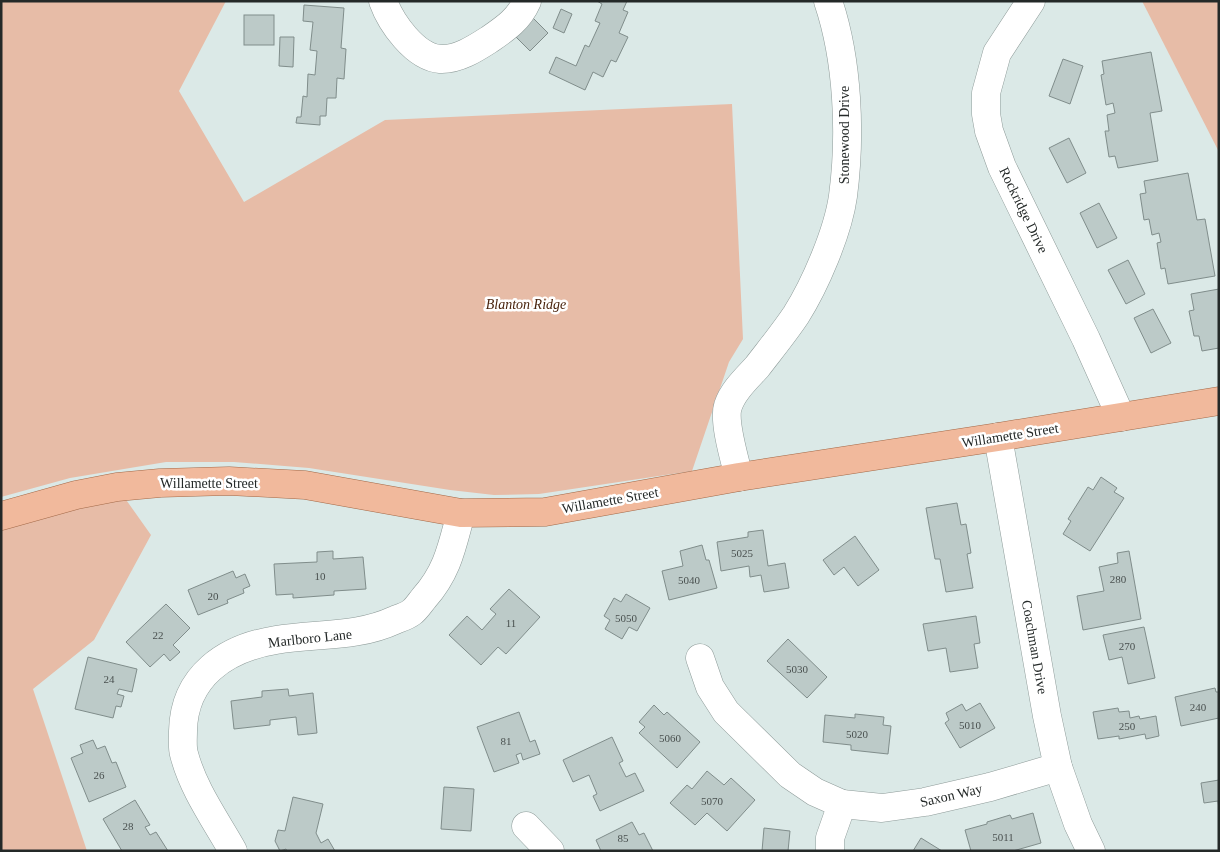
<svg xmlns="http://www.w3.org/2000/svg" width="1220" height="852" font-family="'Times New Roman',serif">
	<rect width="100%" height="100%" fill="#dbe9e7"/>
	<!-- green -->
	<g fill="#e7bca7">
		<path d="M1 1H226L179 91 244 202 385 120 732 104 743 339 729 362 692 471 539 494 494 495 450 490 309 468 234 462H166L70 478 1 497Z"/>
		<path d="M1142 1H1219V152Z"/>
		<path d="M117 487 151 535 94 640 33 689 87 851H1V516Z"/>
	</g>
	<!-- building -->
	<g fill="#bccac8" stroke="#808d8b">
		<path d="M597 1H627L623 10 628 12 619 33 628 37 616 62 611 60 603 77 593 72 585 90 549 73 556 57 576 66 585 45 589 47 600 23 595 21 602 4Z"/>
		<path d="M304 5 344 8 341 48 346 49 344 79 337 78 336 98H327L326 116H320V125L296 123 297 117H301L303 96 307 97 308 74 315 75 317 51 310 50 313 22 303 21Z"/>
		<path d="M561 9 572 14 564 33 553 28Z"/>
		<rect x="244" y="15" width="30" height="30"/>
		<path d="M533 18 548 33 530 51 515 36Z"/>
		<path d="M280 37H294L293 67 279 66Z"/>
		<path d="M1151 52 1162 111 1150 113 1158 161 1118 168 1115 156 1109 157 1105 131H1109L1107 115 1115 113 1113 103 1106 105 1101 75 1104 74 1102 61Z"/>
		<path d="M1063 59 1083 66 1070 104 1049 96Z"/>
		<path d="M1069 138 1086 173 1067 183 1049 148Z"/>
		<path d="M1188 173 1197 220 1205 219 1215 276 1168 284 1165 268 1161 269 1157 243 1161 242 1159 233 1152 235 1149 219 1144 220 1140 194 1146 193 1144 181Z"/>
		<path d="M1099 203 1117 238 1097 248 1080 213Z"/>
		<path d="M1128 260 1145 294 1126 304 1108 270Z"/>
		<path d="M1219 289V348L1202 351 1199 336H1194L1189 311 1194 310 1191 294Z"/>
		<path d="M1153 309 1171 343 1151 353 1134 318Z"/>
		<path d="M1101 477 1117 488 1114 492 1124 498 1090 551 1063 534 1071 521 1068 519 1088 487 1093 490Z"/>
		<path d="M957 503 961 525 966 524 971 553 967 554 973 588 946 592 940 559H935L926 508Z"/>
		<path d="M763 530 768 566 785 563 789 588 764 592 761 575 750 577 749 566 721 571 717 542 748 537V532Z"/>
		<path d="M855 536 879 570 858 586 844 567 834 575 823 560Z"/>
		<path d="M702 545 706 560H709L717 588 669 600 662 571 683 566 680 551Z"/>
		<path d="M333 551V559L363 557 366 589 334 591V595L293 598V594L276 595 274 564 317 562V552Z"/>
		<path d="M1129 551 1141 619 1083 630 1077 596 1104 591 1099 567 1118 563 1117 553Z"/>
		<path d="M233 571 236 578 245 574 250 586 243 589 244 593 227 600 228 603 198 615 188 590Z"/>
		<path d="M509 589 540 617 506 654 498 647 481 665 449 635 467 616 482 630 496 614 490 609Z"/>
		<path d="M626 594 650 608 637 631 629 627 622 639 605 629 610 620 604 616 614 598 621 602Z"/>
		<path d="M166 604 190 628 173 645 180 652 170 661 164 654 150 667 126 642Z"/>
		<path d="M976 616 980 643 974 644 978 668 950 672 946 648 928 651 923 624Z"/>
		<path d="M1144 627 1155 678 1128 684 1122 657 1109 660 1103 635Z"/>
		<path d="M788 639 827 677 807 698 767 661Z"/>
		<path d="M88 657 137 669 132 692 119 689 117 694 124 696 121 707 116 706 113 718 75 709Z"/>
		<path d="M1215 688 1216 692H1219V718L1181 726 1175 697Z"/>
		<path d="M288 689 289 696 313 693 317 733 298 735 296 717 270 720V725L234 729 231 701 262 697V691Z"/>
		<path d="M980 703 995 728 960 748 945 723 949 720 946 713 962 704 966 711Z"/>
		<path d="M654 705 664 715 667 712 700 742 677 768 639 733 645 727 639 722Z"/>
		<path d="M1118 708 1119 712 1129 711 1130 718 1139 716 1140 719 1156 716 1159 736 1146 739 1145 734 1119 739V736L1098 739 1093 712Z"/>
		<path d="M519 712 530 742 535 740 540 754 523 760 521 753 516 755 519 763 494 772 477 727Z"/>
		<path d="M855 714 884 717 883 725 891 726 888 754 851 750V745L823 742 825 715 855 718Z"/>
		<path d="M612 737 623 761 619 763 626 777 635 773 644 791 600 811 593 796 597 794 589 775 573 782 563 760Z"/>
		<path d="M93 740 97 749 105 746 112 763 116 762 126 787 89 802 71 758 83 753 80 745Z"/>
		<path d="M707 771 724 785 731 778 755 800 727 831 707 813 695 825 670 803 687 785 692 789Z"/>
		<path d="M1219 780V809L1218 801 1204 803 1201 783Z"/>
		<path d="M444 787 474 789 471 831 441 829Z"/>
		<path d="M293 797 323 804 316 833 321 843 328 839 335 851H287L286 849 280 851 275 841 278 830 285 831Z"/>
		<path d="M135 800 150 825 145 827 150 835 156 832 168 851H122L103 819Z"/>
		<path d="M1033 813 1041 843 1013 851H971L965 830 987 824V822L1010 815 1012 819Z"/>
		<path d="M632 822 639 835 644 833 653 851H601L596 840Z"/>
		<path d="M764 828 790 831 788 851H762Z"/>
		<path d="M921 838 942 851H913Z"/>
	</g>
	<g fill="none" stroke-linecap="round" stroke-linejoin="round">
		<!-- minor casing -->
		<g stroke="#8e9b99" stroke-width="29">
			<g id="minor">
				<path d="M383 1C391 23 415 57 440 59 458 60 476 48 490 39 506 28 519 19 527 1"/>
				<path d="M1031 1 997 53 986 93V114L989 131 1002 167 1086 339 1121 417"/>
				<path d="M998 437 1047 716 1058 767 1078 824 1091 851"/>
				<path d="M739 477C735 461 723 421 728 406 733 391 746 379 757 367 770 350 784 333 796 315 815 285 838 232 843 196 851 135 848 60 828 1"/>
				<path d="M700 658 710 687 726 712 790 775 815 792 842 804 830 838V851"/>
				<path d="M842 804 882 808 925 802 990 787 1058 767"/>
				<path d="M526 826 550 851"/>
				<path d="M233 851C215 819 193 789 184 754 182 747 183 738 183 731 184 676 226 648 276 640 317 633 356 638 395 620 400 618 407 616 412 612 416 609 420 603 424 598 448 571 452 546 461 513"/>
			</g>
		</g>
		<!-- major casing -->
		<g stroke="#a36948" stroke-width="29">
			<path id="major" d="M1 516 76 495 117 487 160 483 229 481 305 485 461 513 545 512 739 477 998 437 1219 401"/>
		</g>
		<!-- minor -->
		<use href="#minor" stroke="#fff" stroke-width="28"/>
		<!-- major -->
		<use href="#major" stroke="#f1b99c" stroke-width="28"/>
	</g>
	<g text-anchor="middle" stroke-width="5" stroke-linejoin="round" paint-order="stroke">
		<!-- number labels -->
		<g font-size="11" fill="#4a5150">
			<text x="742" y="557">5025</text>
			<text x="320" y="580">10</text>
			<text x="1118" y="583">280</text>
			<text x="689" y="584">5040</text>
			<text x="213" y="600">20</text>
			<text x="626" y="622">5050</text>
			<text x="511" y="627">11</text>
			<text x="158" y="639">22</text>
			<text x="1127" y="650">270</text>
			<text x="797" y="673">5030</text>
			<text x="109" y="683">24</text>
			<text x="1198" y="711">240</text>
			<text x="970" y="729">5010</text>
			<text x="1127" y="730">250</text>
			<text x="857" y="738">5020</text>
			<text x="670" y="742">5060</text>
			<text x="506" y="745">81</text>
			<text x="99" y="779">26</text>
			<text x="712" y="805">5070</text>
			<text x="128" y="830">28</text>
			<text x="1003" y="841">5011</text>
			<text x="623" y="842">85</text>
		</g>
		<!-- street labels -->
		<g font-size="14" fill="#242928" stroke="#fff">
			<text transform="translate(844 135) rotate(-90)" y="5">Stonewood Drive</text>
			<text transform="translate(1024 210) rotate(64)" y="5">Rockridge Drive</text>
			<text transform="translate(1010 435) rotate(-9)" y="5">Willamette Street</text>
			<text x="209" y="488">Willamette Street</text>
			<text transform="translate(610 500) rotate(-10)" y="5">Willamette Street</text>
			<text transform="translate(310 638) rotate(-6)" y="5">Marlboro Lane</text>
			<text transform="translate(1035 647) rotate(80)" y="5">Coachman Drive</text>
			<text transform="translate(951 795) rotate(-13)" y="5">Saxon Way</text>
		</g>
		<!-- park labels -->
		<g font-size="14" font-style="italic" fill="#49230d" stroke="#fff">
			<text x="526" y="309">Blanton Ridge</text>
		</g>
	</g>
	<!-- border -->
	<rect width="1220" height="852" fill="none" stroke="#242928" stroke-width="5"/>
</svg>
